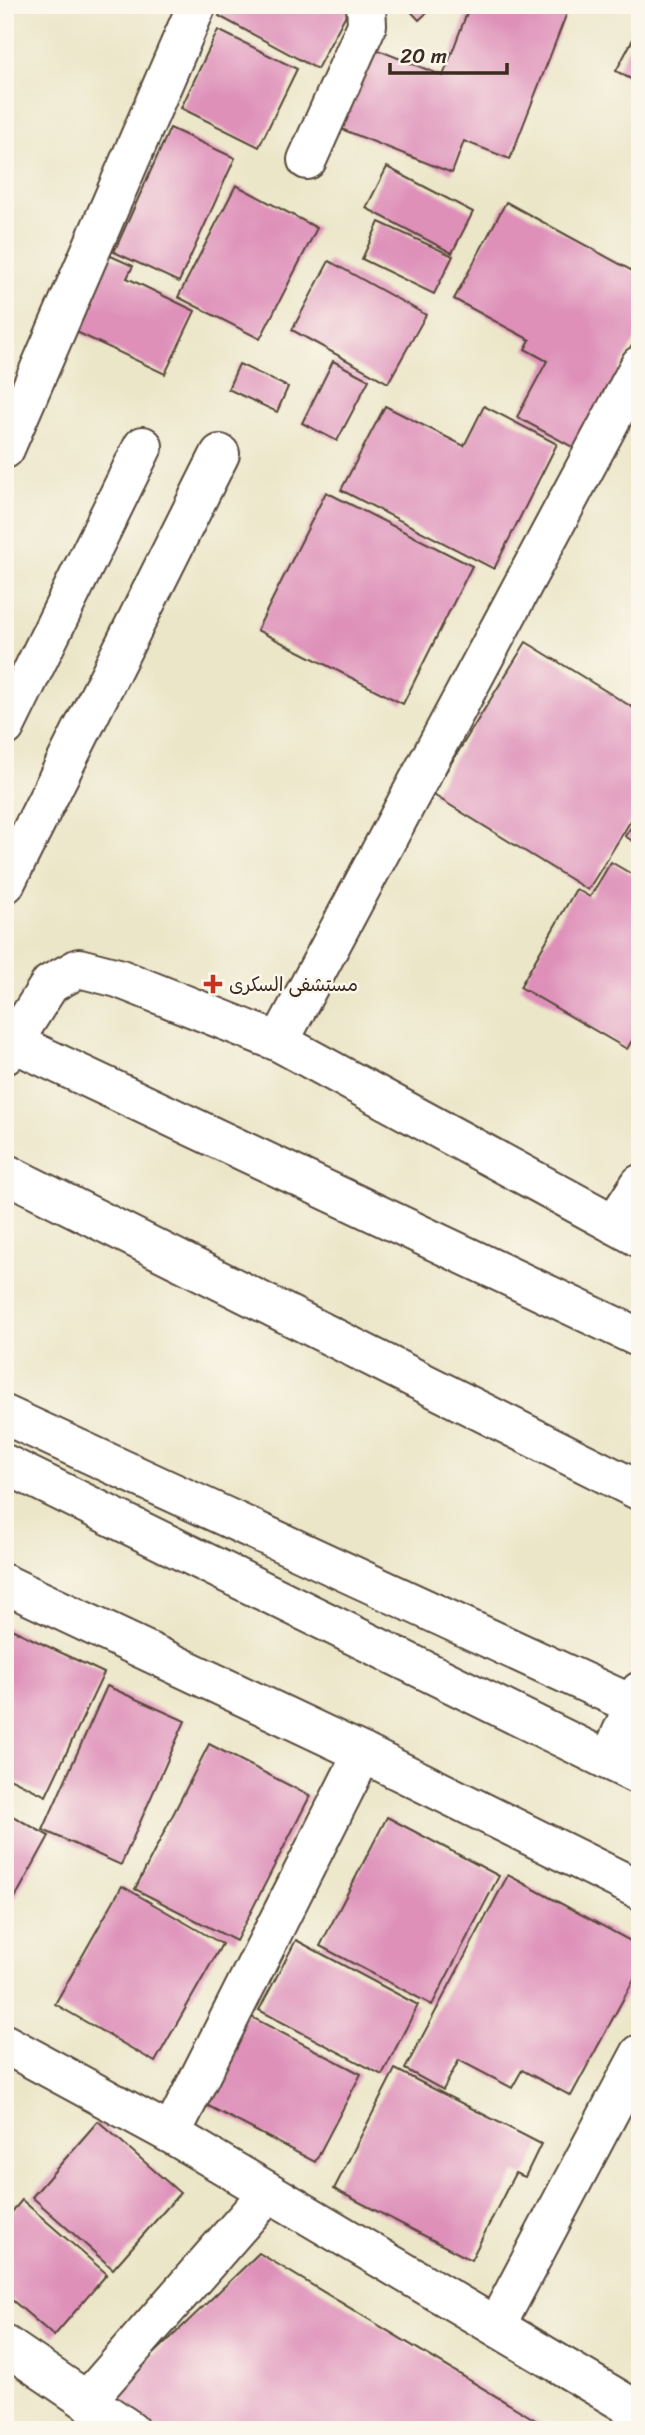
<svg xmlns="http://www.w3.org/2000/svg" width="645" height="2435" font-family="Sriracha,'Playpen Sans Arabic',sans-serif">
	<rect width="100%" height="100%" fill="#fbf7ec"/>
	<filter id="ink" filterUnits="userSpaceOnUse"><feTurbulence type="fractalNoise" baseFrequency=".0143" numOctaves="2"/><feDisplacementMap in="SourceGraphic" scale="14" xChannelSelector="R" yChannelSelector="G"/><feConvolveMatrix kernelMatrix="1 2 1 2 8 2 1 2 1" color-interpolation-filters="sRGB"/></filter>
	<filter id="wash" filterUnits="userSpaceOnUse"><feTurbulence type="fractalNoise" baseFrequency=".00686" numOctaves="4" result="noise"/><feDisplacementMap in="SourceGraphic" scale="28" xChannelSelector="R" yChannelSelector="G"/><feGaussianBlur stdDeviation="1.57" result="paint"/><feColorMatrix in="noise" values="0 0 0 0 0 0 0 0 0 0 0 0 0 0 0 0 0 1.4 0 .05"/><feComposite in="paint" operator="in"/></filter>
	<g filter="url(#wash)">
		<rect width="100%" height="100%" fill="#ece6c9"/>
		<g id="blocks">
			<!-- building -->
			<g fill="#de90b9">
				<path d="M225 5H351L317 69 219 16Z"/>
				<path d="M405 5H435L419 20Z"/>
				<path d="M470 5H570L510 159 464 141 452 173 331 125 363 44 443 76Z"/>
				<path d="M640 26V84L616 71Z"/>
				<path d="M218 30 297 69 259 147 181 108Z"/>
				<path d="M170 128 235 158 179 282 114 252Z"/>
				<path d="M387 167 473 212 452 253 366 208Z"/>
				<path d="M236 185 317 228 260 339 178 297Z"/>
				<path d="M506 202 640 275V331L576 449 517 417 547 361 525 349 530 340 454 299Z"/>
				<path d="M379 222 453 256 434 294 362 259Z"/>
				<path d="M104 253 133 266 127 278 195 311 165 374 68 328Z"/>
				<path d="M329 261 426 315 388 383 292 330Z"/>
				<path d="M333 361 369 380 337 441 302 423Z"/>
				<path d="M239 364 288 387 277 412 228 389Z"/>
				<path d="M385 406 464 446 484 406 557 444 494 569 341 490Z"/>
				<path d="M326 492 472 566 403 704 257 630Z"/>
				<path d="M526 642 640 712V806L588 890 432 794Z"/>
				<path d="M640 814V846L625 836Z"/>
				<path d="M611 862 640 879V1027L627 1049 520 987 576 889 590 897Z"/>
				<path d="M5 1626 104 1673 46 1796 5 1776Z"/>
				<path d="M107 1686 185 1721 121 1865 43 1830Z"/>
				<path d="M209 1744 310 1796 236 1941 135 1889Z"/>
				<path d="M5 1812 49 1836 5 1916Z"/>
				<path d="M387 1817 499 1876 432 2005 320 1946Z"/>
				<path d="M508 1875 640 1946V1968L571 2096 522 2070 512 2088 459 2060 443 2090 405 2069Z"/>
				<path d="M122 1886 222 1944 155 2062 55 2004Z"/>
				<path d="M296 1940 418 2005 382 2075 259 2010Z"/>
				<path d="M242 2012 361 2074 315 2162 197 2100Z"/>
				<path d="M395 2069 541 2144 525 2177 515 2173 471 2260 334 2189Z"/>
				<path d="M98 2121 180 2193 113 2269 32 2197Z"/>
				<path d="M22 2200 107 2274 54 2336 5 2294V2220Z"/>
				<path d="M259 2253 552 2430H150L106 2400Z"/>
			</g>
		</g>
	</g>
	<g filter="url(#ink)">
		<use href="#blocks" fill-opacity="0" stroke="#564638" stroke-width="2"/>
		<g fill="none" stroke-linecap="round" stroke-linejoin="round">
			<!-- minor casing -->
			<g stroke="#564638" stroke-width="42">
				<g id="minor">
					<path d="M307 160 367 25 366 5"/>
					<path d="M5 449 197 5"/>
					<path d="M5 727 143 446"/>
					<path d="M5 884 220 454"/>
					<path d="M5 1027 12 1042 640 1338"/>
					<path d="M279 1042 640 365"/>
					<path d="M5 1055 50 984 79 968 118 978 279 1042 640 1238"/>
					<path d="M5 1173 640 1491"/>
					<path d="M614 1224 640 1184"/>
					<path d="M5 1415 640 1708"/>
					<path d="M5 1464 640 1776"/>
					<path d="M5 1584 363 1753 640 1890"/>
					<path d="M609 1761 640 1691"/>
					<path d="M5 2044 171 2134 640 2412"/>
					<path d="M171 2134 363 1753"/>
					<path d="M496 2326 640 2054"/>
					<path d="M5 2345 130 2430"/>
					<path d="M87 2400 267 2194"/>
				</g>
			</g>
			<!-- minor -->
			<use href="#minor" stroke="#fff" stroke-width="38"/>
		</g>
	</g>
	<!-- markers -->
	<path fill="#c8321e" stroke="#fbf7ec" stroke-width="2.5" d="M209.5 973.5h7v7h7v7h-7v7h-7v-7h-7v-7h7z"/>
	<g text-anchor="middle" stroke-width="5" stroke-linejoin="round" paint-order="stroke">
		<!-- poi labels -->
		<g font-size="19" fill="#3b2a1e" stroke="#fbf7ec" text-anchor="start">
			<text x="229" y="991">مستشفى السكرى</text>
		</g>
	</g>
	<!-- margin -->
	<rect width="645" height="2435" fill="none" stroke="#fbf7ec" stroke-width="28"/>
	<!-- scale -->
	<path d="M390 63v10h117v-10" fill="none" stroke="#3b2a1e" stroke-width="3.5"/>
	<text x="400" y="63" font-size="21" fill="#3b2a1e" stroke="#fbf7ec" stroke-width="5" paint-order="stroke">20 m</text>
</svg>
